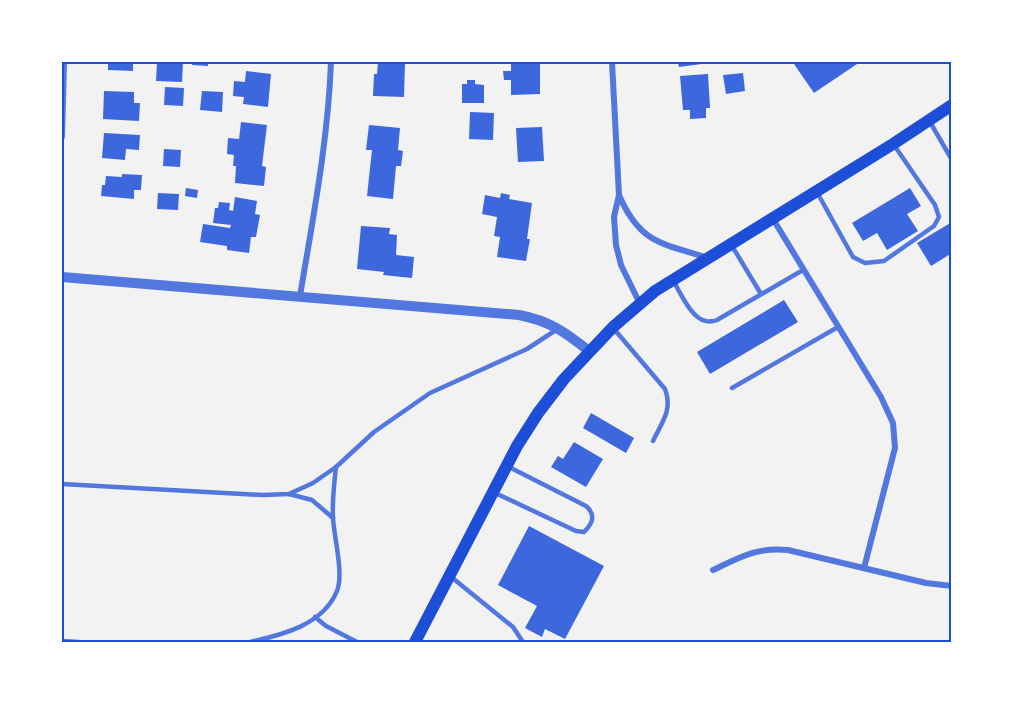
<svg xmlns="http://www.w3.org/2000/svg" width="1013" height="704" font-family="Arial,sans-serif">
	<rect width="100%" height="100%" fill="#f2f2f2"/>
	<!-- building -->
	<g fill="#3d67dc">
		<path d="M108 62H133V71L108 70Z"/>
		<path d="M157 62H183L182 82 156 81Z"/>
		<path d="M192 62H208V66L192 65Z"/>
		<path d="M378 62H405L404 97 373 96 374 74H377Z"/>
		<path d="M511 62H540V94L511 95V80H504L503 71H511Z"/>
		<path d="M678 62H709V63L679 67Z"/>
		<path d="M798 62H860L814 93 794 64Z"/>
		<path d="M246 71 271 74 268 107 243 104 244 97 233 96 234 81 245 82Z"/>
		<path d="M743 73 745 91 726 94 723 75Z"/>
		<path d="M708 74 710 108H706V118L690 119V110H683L680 76Z"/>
		<path d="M467 80H475V84L484 85V103H462V84H467Z"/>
		<path d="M165 87 184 88 183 106 164 105Z"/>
		<path d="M104 91 134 92V103H140L139 121 103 119Z"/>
		<path d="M202 91 223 92 222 112 200 110Z"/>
		<path d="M470 112 494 113 493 140 469 139Z"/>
		<path d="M241 122 267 125 262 166 266 167 264 186 235 183 236 166H233L234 155 227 154 228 138 239 139Z"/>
		<path d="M369 125 400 128 398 150 403 151 401 166H396L393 199 367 196 372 150H366Z"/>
		<path d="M542 127 544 161 518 162 516 128Z"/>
		<path d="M104 133 140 135 139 150 126 149 125 160 102 158Z"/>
		<path d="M164 149 181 150 180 167 163 166Z"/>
		<path d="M122 174 142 175 141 190H134V199L101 196 102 185H105L106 176 122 177Z"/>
		<path d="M186 188 198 190 197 198 185 196Z"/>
		<path d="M910 188 921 206 907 214 918 231 887 250 877 233 863 241 852 223Z"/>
		<path d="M158 193 179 194 178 210 157 209Z"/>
		<path d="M501 193 510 195 509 199 532 203 527 239H530L526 261 497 257 500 237 494 236 497 217 482 214 485 195 500 198Z"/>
		<path d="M235 197 257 201 255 214 260 215 256 237H251L249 253 227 250V246L200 242 203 224 230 228 231 225 213 223 215 208H218L219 202 230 203 229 210 233 211Z"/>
		<path d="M952 222V253L931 266 917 243Z"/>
		<path d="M361 226 390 228 389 234 397 235 396 255 414 257 412 278 383 275 384 272 357 269Z"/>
		<path d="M784 300 798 322 710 374 697 352Z"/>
		<path d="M591 413 634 438 626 453 583 428Z"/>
		<path d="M574 442 603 459 586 487 551 467 558 456 563 459Z"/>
		<path d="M529 526 604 566 565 639 545 629 542 637 525 628 537 606 498 585Z"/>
	</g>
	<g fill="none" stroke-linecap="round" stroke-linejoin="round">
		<!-- service -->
		<g stroke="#5277de" stroke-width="4.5">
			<path d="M930 122 952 160"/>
			<path d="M818 194 853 257 865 263 884 261 934 226 939 217 935 205 894 145"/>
			<path d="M732 246 761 294"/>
			<path d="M674 282C681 294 692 319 706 321 707 322 716 321 717 320L803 270"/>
			<path d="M614 329 665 389C673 410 662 422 653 441"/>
			<path d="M732 388 838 327"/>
			<path d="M62 484 262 495 289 494 313 483 336 467 374 432 430 393 527 349 556 330"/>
			<path d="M493 492 576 531 584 532C593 523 596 515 586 506L507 466"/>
			<path d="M289 494 312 500 333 518"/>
			<path d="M450 576 513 627 523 642"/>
			<path d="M315 617 326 626 357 642"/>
			<path d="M62 641 79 642"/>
			<path d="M250 642C282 635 323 625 337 591 344 574 334 537 333 518 332 501 334 484 336 467"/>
		</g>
		<!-- minor -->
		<g stroke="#5277de" stroke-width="6">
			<path d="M612 62 619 195 614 217 616 245 621 265 640 304"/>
			<path d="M62 137 64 62"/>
			<path d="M619 195C640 244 662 243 708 258"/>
			<path d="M773 219 881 397 893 423 895 448 864 568"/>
			<path d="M300 296C313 218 328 141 331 62"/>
			<path d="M713 570C740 557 757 547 788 550L926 583 952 586"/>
		</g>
		<!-- tertiary -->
		<path stroke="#5277de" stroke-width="10" d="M62 277 519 315C550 321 565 332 589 351"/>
		<!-- secondary -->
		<path stroke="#1d4ed8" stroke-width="12" d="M415 642 517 446 538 413 564 379 613 327 655 291 893 144 952 105"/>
	</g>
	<!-- border -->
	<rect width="1013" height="704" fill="none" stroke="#ffffff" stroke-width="126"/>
	<rect x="63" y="63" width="887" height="578" fill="none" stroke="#1d4ed8" stroke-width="2"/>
</svg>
